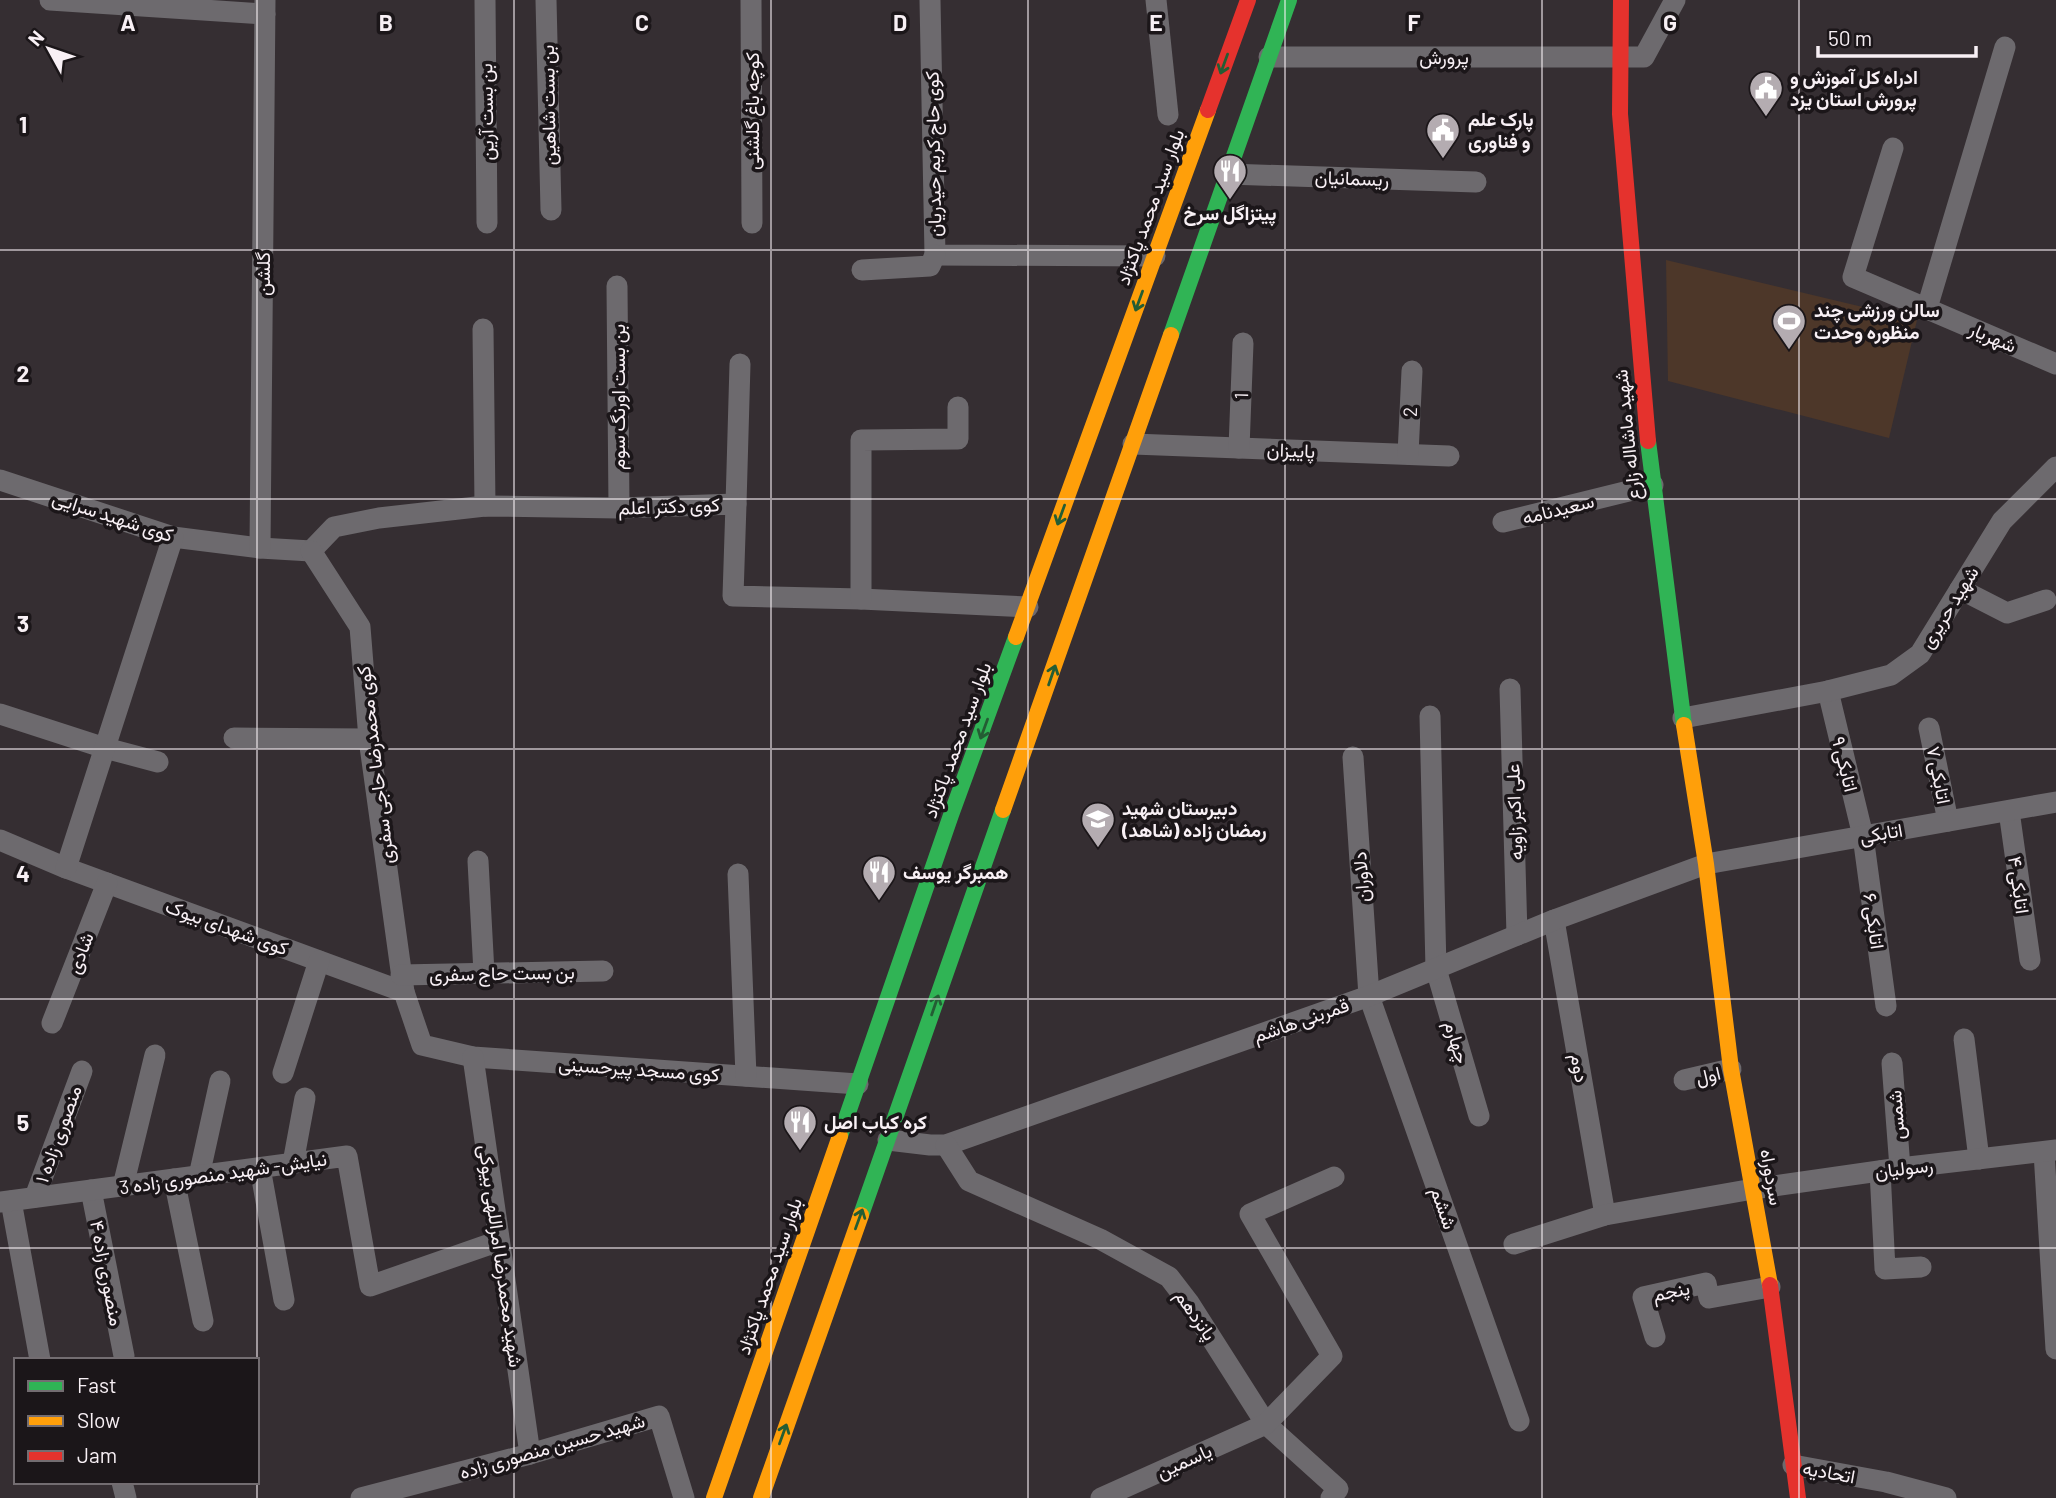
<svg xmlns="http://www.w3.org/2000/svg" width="2056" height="1498" font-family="Barlow,Vazirmatn,sans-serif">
	<rect width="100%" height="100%" fill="#352e32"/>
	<!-- green -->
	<path fill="#4d3729" d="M1666 260 1917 320 1889 438 1668 381Z"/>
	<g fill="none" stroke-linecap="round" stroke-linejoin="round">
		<!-- street -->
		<g stroke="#6d6a6e" stroke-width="21">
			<path d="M50 0 265 14"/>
			<path d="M485 0 487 223"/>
			<path d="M546 0 551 210"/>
			<path d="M751 0 752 223"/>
			<path d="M930 0 935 255 1155 256"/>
			<path d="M1156 0 1168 115"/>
			<path d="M1269 57H1644L1675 0"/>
			<path d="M1893 148 1853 277 2056 364"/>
			<path d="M1228 174 1476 182"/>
			<path d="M862 270 930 266 935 255"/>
			<path d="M617 286 619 508"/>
			<path d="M1927 308 2005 47"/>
			<path d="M483 329 485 506"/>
			<path d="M1133 444 1449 456"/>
			<path d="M1239 448 1243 343"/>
			<path d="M1408 454 1412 371"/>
			<path d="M0 480 173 537 260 548 311 551"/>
			<path d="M736 504 740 364"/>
			<path d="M1503 522 1653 485"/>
			<path d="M260 548 265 0"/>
			<path d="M311 551 334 527 379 518 485 506 619 508 736 504 733 596 861 599 1028 607"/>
			<path d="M311 551 360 627 369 739 404 992"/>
			<path d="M1960 589 2007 613 2046 600"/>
			<path d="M861 599V440L958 439V407"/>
			<path d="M1510 689 1517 935"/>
			<path d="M1828 691 1863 836 1886 1006"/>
			<path d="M0 714 105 748 158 762"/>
			<path d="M1430 716 1436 969 1479 1116"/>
			<path d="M1683 718 1828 691 1891 675 1920 654 2002 521 2056 467"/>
			<path d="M1929 728 1948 821"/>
			<path d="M234 738 369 739"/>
			<path d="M1353 757 1369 996 1519 1421"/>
			<path d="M2009 811 2030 960"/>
			<path d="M0 840 66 868 404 992 422 1045 473 1057 858 1084"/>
			<path d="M478 861 484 973"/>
			<path d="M66 868 173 537"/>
			<path d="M738 874 746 1076"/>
			<path d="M1554 920 1605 1215"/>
			<path d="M401 975 603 971"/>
			<path d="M52 1023 107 883"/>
			<path d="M1964 1039 1979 1159"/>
			<path d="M473 1057 530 1454"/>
			<path d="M1892 1063 1900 1168"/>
			<path d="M283 1073 319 961"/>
			<path d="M1684 1080 1731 1069"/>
			<path d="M888 1140 930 1145H946L1369 996 1554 920 1706 864 2056 802"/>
			<path d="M946 1145 969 1181 1100 1239 1169 1277 1189 1303 1266 1424 1338 1489 1331 1498"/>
			<path d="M2044 1152 2056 1349"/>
			<path d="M293 1163 305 1098"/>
			<path d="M260 1168 284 1300"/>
			<path d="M1880 1171 1885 1269 1921 1267"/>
			<path d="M199 1176 220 1081"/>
			<path d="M174 1179 203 1321"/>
			<path d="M123 1186 155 1055"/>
			<path d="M91 1190 124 1356"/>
			<path d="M35 1197 82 1071"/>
			<path d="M11 1201 40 1360"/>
			<path d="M0 1202 347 1156 370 1286 499 1241"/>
			<path d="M1514 1244 1605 1215 1753 1189 1900 1168 2056 1150"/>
			<path d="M1655 1337 1643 1297 1706 1283 1709 1298 1770 1287"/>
			<path d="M1793 1465 1886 1482 1946 1498"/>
			<path d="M122 1482 126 1498"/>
			<path d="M361 1498 530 1454 659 1416 684 1498"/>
			<path d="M1101 1498 1266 1424 1332 1356 1250 1214 1334 1177"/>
		</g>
		<!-- fast -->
		<g stroke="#30b455" stroke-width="16">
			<path d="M1171 335 1289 0"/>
			<path d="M1648 441 1684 725"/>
			<path d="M840 1136 951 815 1016 637"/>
			<path d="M861 1215 1003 810"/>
		</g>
		<!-- slow -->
		<g stroke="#ff9f0a" stroke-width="16">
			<path d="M1016 637 1208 110"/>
			<path d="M1684 725 1706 864 1731 1069 1770 1285"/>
			<path d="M1003 810 1171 335"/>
			<path d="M714 1498 840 1136"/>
			<path d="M761 1498 861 1215"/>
		</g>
		<!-- jam -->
		<g stroke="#e5322d" stroke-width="16">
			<path d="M1621 0 1620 114 1648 441"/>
			<path d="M1208 110 1248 0"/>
			<path d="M1770 1285 1798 1498"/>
		</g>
	</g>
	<!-- one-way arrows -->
	<defs><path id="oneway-shaft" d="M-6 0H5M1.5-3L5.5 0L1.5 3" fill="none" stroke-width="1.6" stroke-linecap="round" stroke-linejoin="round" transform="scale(1.75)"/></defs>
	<g stroke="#245d34">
		<use href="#oneway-shaft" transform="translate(1224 64) rotate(110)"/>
		<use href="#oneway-shaft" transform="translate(1139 301) rotate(110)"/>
		<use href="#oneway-shaft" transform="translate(1061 515) rotate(110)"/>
		<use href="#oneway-shaft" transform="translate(1052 675) rotate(-71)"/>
		<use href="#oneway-shaft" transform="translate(984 729) rotate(110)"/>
		<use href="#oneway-shaft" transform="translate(935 1005) rotate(-71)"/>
		<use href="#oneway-shaft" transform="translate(859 1219) rotate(-70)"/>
		<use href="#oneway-shaft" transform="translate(783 1434) rotate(-70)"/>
	</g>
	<!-- grid -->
	<path fill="none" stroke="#f8f0f5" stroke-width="2" stroke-opacity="0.55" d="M257 0V1360M514 0V1498M771 0V1498M1028 0V1498M1285 0V1498M1542 0V1498M1799 0V1498M0 250H2056M0 499H2056M0 749H2056M0 999H2056M0 1248H2056M257 1482V1498"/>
	<!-- icons -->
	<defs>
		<g id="civic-pin" transform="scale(1.75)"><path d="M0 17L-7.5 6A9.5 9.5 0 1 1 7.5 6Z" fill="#b4acb1" stroke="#1b1619"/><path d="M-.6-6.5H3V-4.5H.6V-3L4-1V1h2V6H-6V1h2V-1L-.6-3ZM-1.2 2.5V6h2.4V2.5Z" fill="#fff"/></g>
		<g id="restaurant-pin" transform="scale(1.75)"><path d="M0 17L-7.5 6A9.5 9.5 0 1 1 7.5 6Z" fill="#b4acb1" stroke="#1b1619"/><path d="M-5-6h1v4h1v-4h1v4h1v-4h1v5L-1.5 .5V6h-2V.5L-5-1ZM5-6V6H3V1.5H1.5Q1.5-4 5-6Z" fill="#fff"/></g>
		<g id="stadium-pin" transform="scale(1.75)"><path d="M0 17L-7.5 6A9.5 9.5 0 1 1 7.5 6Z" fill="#b4acb1" stroke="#1b1619"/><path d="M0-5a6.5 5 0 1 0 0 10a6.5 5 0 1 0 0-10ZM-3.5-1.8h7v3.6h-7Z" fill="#fff"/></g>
		<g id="school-pin" transform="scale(1.75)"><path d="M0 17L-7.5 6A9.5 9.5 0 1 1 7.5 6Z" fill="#b4acb1" stroke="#1b1619"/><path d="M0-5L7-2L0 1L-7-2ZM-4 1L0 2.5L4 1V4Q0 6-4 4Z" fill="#fff"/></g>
	</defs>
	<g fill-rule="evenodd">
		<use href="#civic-pin" x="1766" y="88"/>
		<use href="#civic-pin" x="1443" y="130"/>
		<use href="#restaurant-pin" x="1230" y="171"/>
		<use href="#stadium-pin" x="1789" y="321"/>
		<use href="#school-pin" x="1098" y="819"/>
		<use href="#restaurant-pin" x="879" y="872"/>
		<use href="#restaurant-pin" x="800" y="1122"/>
	</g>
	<g text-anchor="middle" stroke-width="7" stroke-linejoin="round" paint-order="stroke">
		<!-- street labels -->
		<g font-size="19" fill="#f8f0f5" stroke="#1b1619">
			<text x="1444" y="64">پرورش</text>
			<text transform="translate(548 105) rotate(-91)" y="7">بن بست شاهین</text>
			<text transform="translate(752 111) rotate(-90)" y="7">کوچه باغ گلشنی</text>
			<text transform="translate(486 112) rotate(-91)" y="7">بن بست آرین</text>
			<text transform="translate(933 154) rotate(-91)" y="7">کوی حاج کریم حیدریان</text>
			<text transform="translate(1352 178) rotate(2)" y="7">ریسمانیان</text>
			<text transform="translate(1150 207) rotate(-70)" y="7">بلوار سید محمد پاکنژاد</text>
			<text transform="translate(263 274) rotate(-90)" y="7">گلشن</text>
			<text transform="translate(1993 337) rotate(23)" y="7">شهریار</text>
			<text transform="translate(1241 396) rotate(-88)" y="7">1</text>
			<text transform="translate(618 397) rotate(-90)" y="7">بن بست اورنگ سوم</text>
			<text transform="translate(1410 412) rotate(-88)" y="7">2</text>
			<text transform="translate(1627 435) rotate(-96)" y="7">شهید ماشااله زارع</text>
			<text transform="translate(1291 450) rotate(2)" y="7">پاییزان</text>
			<text transform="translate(669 506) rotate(-2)" y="7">کوی دکتر اعلم</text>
			<text transform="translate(1558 509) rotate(-14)" y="7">سعیدنامه</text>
			<text transform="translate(113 516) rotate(18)" y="7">کوی شهید سرایی</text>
			<text transform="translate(1949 607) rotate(-58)" y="7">شهید حریری</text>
			<text transform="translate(957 740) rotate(-70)" y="7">بلوار سید محمد پاکنژاد</text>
			<text transform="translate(1845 764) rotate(76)" y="7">اتابکی ۹</text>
			<text transform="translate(375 765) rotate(-97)" y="7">کوی محمدرضا حاجی سفری</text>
			<text transform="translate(1939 775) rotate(79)" y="7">اتابکی ۷</text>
			<text transform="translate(1514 812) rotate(-92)" y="7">علی اکبر زاویه</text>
			<text transform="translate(1881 833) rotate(-10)" y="7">اتابکی</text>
			<text transform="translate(1361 877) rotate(-94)" y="7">دلاوران</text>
			<text transform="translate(2019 885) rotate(82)" y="7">اتابکی ۴</text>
			<text transform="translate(1874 921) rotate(82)" y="7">اتابکی ۶</text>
			<text transform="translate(227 927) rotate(20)" y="7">کوی شهدای بیوک</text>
			<text transform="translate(80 953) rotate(-69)" y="7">شادی</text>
			<text transform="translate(502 973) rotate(-1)" y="7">بن بست حاج سفری</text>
			<text transform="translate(1301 1020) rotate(-19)" y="7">قمربنی هاشم</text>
			<text transform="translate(1457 1042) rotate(73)" y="7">چهارم</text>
			<text transform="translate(1580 1068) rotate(80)" y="7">دوم</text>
			<text transform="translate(639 1069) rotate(4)" y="7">کوی مسجد پیرحسینی</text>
			<text transform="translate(1708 1075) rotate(-13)" y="7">اول</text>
			<text transform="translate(1896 1115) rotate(-94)" y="7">شمس</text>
			<text transform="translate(58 1134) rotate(-70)" y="7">منصوری زاده ۱</text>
			<text transform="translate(1904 1168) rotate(-7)" y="7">رسولیان</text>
			<text transform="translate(223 1173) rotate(-8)" y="7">نیایش- شهید منصوری زاده 3</text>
			<text transform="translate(1772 1177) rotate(80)" y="7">سردوراه</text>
			<text transform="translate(1444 1208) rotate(71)" y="7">ششم</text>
			<text transform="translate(501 1256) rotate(82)" y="7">شهید محمدرضا امراللهی بیوکی</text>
			<text transform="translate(107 1273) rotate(79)" y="7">منصوری زاده ۴</text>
			<text transform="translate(769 1276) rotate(-71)" y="7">بلوار سید محمد پاکنژاد</text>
			<text transform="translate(1671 1291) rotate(-12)" y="7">پنجم</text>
			<text transform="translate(1196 1315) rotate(55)" y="7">پانزدهم</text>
			<text transform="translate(552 1446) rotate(-16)" y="7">شهید حسین منصوری زاده</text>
			<text transform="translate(1184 1461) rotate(-24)" y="7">یاسمین</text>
			<text transform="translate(1829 1472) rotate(10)" y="7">اتحادیه</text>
		</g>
		<!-- poi labels -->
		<g font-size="19" font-weight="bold" fill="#f8f0f5" stroke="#1b1619" text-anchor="start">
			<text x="1790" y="84">ادراه کل آموزش و<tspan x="1790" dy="22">پرورش استان یزد</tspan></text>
			<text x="1468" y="126">پارک علم<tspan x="1468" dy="22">و فناوری</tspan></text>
			<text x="1230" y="220" text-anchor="middle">پیتزاگل سرخ</text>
			<text x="1814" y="317">سالن ورزشی چند<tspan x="1814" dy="22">منظوره وحدت</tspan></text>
			<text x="1122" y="815">دبیرستان شهید<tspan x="1122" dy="22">رمضان زاده (شاهد)</tspan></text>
			<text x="903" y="879">همبرگر یوسف</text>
			<text x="824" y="1129">کره کباب اصل</text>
		</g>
	</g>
	<g font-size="23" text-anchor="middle" font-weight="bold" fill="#f8f0f5" stroke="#1b1619" stroke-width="7" stroke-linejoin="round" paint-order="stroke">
		<text x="128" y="31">A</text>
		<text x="386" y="31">B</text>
		<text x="642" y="31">C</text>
		<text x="900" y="31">D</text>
		<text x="1156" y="31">E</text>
		<text x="1414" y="31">F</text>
		<text x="1670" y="31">G</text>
		<text x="23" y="133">1</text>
		<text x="23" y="382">2</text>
		<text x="23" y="632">3</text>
		<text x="23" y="882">4</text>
		<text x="23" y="1131">5</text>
	</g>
	<!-- legend -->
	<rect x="14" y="1358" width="245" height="126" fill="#1b1619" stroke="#736d71" stroke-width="2"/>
	<rect x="28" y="1381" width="35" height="10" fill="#30b455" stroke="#736d71" stroke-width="2"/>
	<text x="77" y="1393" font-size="21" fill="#f8f0f5">Fast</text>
	<rect x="28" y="1416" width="35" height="10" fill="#ff9f0a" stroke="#736d71" stroke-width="2"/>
	<text x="77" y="1428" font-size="21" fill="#f8f0f5">Slow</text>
	<rect x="28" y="1451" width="35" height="10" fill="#e5322d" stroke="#736d71" stroke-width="2"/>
	<text x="77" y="1463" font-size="21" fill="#f8f0f5">Jam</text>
	<!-- north arrow -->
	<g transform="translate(49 49) rotate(310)" stroke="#1b1619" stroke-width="5" paint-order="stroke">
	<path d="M0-5L12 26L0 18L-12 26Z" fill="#f8f0f5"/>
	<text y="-10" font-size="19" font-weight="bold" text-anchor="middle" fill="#f8f0f5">N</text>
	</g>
	<!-- scale -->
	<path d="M1818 46v10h158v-10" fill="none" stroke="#f8f0f5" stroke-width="3.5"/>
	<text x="1828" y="46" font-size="21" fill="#f8f0f5" stroke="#1b1619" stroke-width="5" paint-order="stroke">50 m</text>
</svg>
